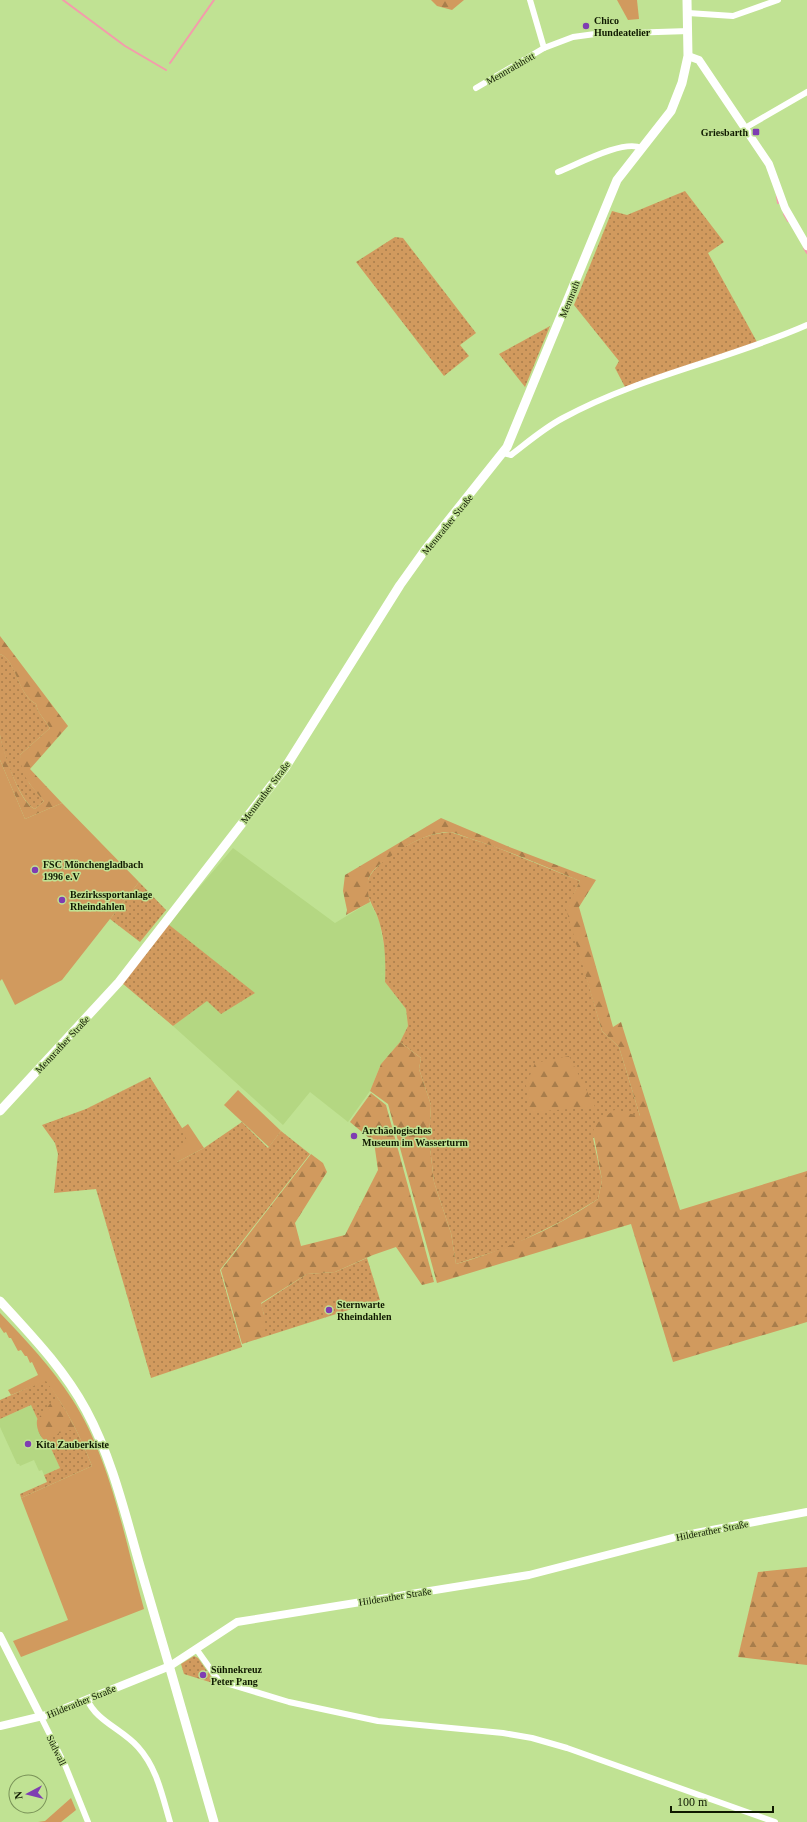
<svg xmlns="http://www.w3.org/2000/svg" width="807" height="1822" font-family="Georgia,serif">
	<defs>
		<pattern id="grass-dots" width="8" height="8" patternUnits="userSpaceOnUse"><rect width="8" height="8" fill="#d19a5e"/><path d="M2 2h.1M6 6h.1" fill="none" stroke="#a87d4b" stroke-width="1.8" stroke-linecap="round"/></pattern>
		<pattern id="forest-firs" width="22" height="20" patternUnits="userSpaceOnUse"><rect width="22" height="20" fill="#d19a5e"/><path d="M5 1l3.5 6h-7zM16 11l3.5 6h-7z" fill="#a87d4b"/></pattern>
	</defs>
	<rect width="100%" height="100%" fill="#c0e293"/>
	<!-- built -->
	<g fill="#b4d782">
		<path d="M233 848 335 923 370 902 379 920 386 956 385 982 406 1009 408 1026 400 1042 381 1064 370 1091 348 1122 310 1092 283 1125 173 1026 207 1000 167 925Z"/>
		<path d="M31 1405 60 1468 44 1475 42 1470 39 1471 34 1460 20 1466 19 1464H17L0 1427V1419Z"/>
	</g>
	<!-- grass -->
	<g fill="url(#grass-dots)">
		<path d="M685 191 724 242 708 253 757 342 625 387 615 368 619 361 574 305 612 211 627 215Z"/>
		<path d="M395 237 403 238 476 333 460 345 469 356 444 376 356 262Z"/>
		<path d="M550 326 525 387 499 354Z"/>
		<path d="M0 654C17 660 17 694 36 704L38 711 50 728 20 755 29 783 44 801 35 809C20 803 2 751 0 735 0 709 0 681 0 654Z"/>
		<path d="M450 832 493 846 580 881 567 909 602 1031 619 1047 640 1116 593 1138 602 1180 598 1199 562 1221 509 1247 456 1264 451 1233 434 1182 429 1139 431 1105 419 1069 421 1058 400 1042 408 1026 406 1009 385 982C386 961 385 941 379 921 376 910 368 901 367 889 364 867 407 844 425 837 433 834 442 833 450 832Z"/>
		<path d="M139 882 166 910 140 942 110 919Z"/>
		<path d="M168 924 255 993 221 1014 207 1001 173 1026 122 983Z"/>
		<path d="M150 1077 182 1128 189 1142 177 1162 204 1148 242 1122 268 1148 281 1131 310 1154 220 1270 242 1347 151 1378 96 1189 54 1193 58 1154 55 1143 42 1125 86 1109Z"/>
		<path d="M367 1258 380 1300 264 1337V1315L261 1304 307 1274 335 1272Z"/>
		<path d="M46 1380C66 1408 80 1435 92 1466L21 1498 20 1494 47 1482 44 1475 60 1468 31 1405 0 1419V1400Z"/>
		<path d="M194 1656 198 1658 207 1671 201 1673 205 1678 208 1672 216 1684 184 1674 181 1664Z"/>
	</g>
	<!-- forest -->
	<g fill="url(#forest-firs)">
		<path d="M431 0H464L452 10 437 6Z"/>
		<path d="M0 636 68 726 30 769 62 803 25 819 0 760V736C4 752 19 803 35 809L44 801C30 785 21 776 20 755L50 728 38 711 36 704C17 694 17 661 0 654Z"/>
		<path d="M441 818 507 846 596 880 579 907 613 1027 621 1022 680 1210 807 1171V1322L673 1362 631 1224 437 1283 388 1104 370 1091 381 1064 400 1042 421 1058 419 1069 431 1105 429 1139 434 1182 451 1233 456 1264C506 1249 555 1229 598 1199L602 1180 593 1131 597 1123 614 1110 640 1116 619 1047 602 1031 566 909 580 881C544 866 509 851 472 839 465 837 455 832 448 832 426 833 405 846 387 859 369 872 364 878 370 902L346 915 347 910 343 891 345 875Z"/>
		<path d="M569 1056 595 1107 530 1112 526 1085 535 1063Z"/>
		<path d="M371 1093 386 1105 434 1282 422 1285 396 1247 373 1255 335 1272 307 1274 261 1303 264 1315V1337L242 1344 221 1270 311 1154 323 1163 327 1172 295 1223 301 1246 345 1235 378 1170 374 1142 350 1122Z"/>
		<path d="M57 1398 75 1429 62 1432 44 1440C39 1435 36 1427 37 1420L53 1400Z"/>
		<path d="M807 1567V1665L738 1657 758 1572Z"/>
	</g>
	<!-- park -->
	<g fill="#d19a5e">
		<path d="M617 0H637L639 19 628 20Z"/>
		<path d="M0 760 25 819 62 803 139 882 62 980 15 1005 2 979 0 981Z"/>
		<path d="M238 1090 281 1131 269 1147 224 1105Z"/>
		<path d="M188 1124 204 1148 177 1162 172 1152 188 1142 181 1129Z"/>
		<path d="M0 1313C26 1340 52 1368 72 1399 111 1459 125 1541 144 1609L21 1657 13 1641 68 1620 21 1498 92 1466C80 1435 66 1408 46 1381L11 1395 8 1390 38 1375 32 1362 30 1363 27 1356H25L21 1350 18 1351 11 1338H9L6 1332 4 1333 0 1327Z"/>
		<path d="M71 1798 76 1810 61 1822H38L45 1821Z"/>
	</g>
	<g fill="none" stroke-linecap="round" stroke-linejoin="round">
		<!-- stream -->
		<g stroke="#f49bac" stroke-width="2">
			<path d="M63 0 125 46 166 70"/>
			<path d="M170 63 214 0"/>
			<path d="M777 196 778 203"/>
			<path d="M784 214 788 221"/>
			<path d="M804 248 807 253"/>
		</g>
		<!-- minor -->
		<g stroke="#fff" stroke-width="6">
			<path d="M530 0 544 48"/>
			<path d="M688 13 733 16 778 0"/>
			<path d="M476 88 544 48 573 37 595 34 689 31"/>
			<path d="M745 128 807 92"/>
			<path d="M558 172C576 165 624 139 641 148"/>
			<path d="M503 453 511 455C528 442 544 428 563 418 640 376 728 360 807 325"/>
			<path d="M197 1650 219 1681 289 1702 378 1721 503 1733 532 1738 567 1748 775 1822"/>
			<path d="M87 1699C96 1721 122 1729 138 1747 157 1768 162 1795 170 1822"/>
			<path d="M41 1717 65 1765 88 1822"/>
		</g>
		<!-- tertiary -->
		<g stroke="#fff" stroke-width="8">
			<path d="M688 56 699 60 769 164 785 208 807 246"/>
			<path d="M0 1636 41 1717"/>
			<path d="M0 1726 51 1714 170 1666 237 1622 529 1575 680 1536 807 1512"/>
		</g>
		<!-- secondary -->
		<g stroke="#fff" stroke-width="9">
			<path d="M0 1111 119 982 285 768 400 585 425 550 507 447 617 180 671 111 682 83 688 56 687 0"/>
			<path d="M0 1301C31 1335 64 1369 86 1410 112 1458 125 1514 140 1566 165 1651 190 1737 214 1822"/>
		</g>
	</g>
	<!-- markers -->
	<g fill="#7f3db2" stroke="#c0e293" stroke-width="1.5">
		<circle cx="586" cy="26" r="4"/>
		<rect x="752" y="128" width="8" height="8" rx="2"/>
		<circle cx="35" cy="870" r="4"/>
		<circle cx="62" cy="900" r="4"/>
		<circle cx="354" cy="1136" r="4"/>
		<circle cx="329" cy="1310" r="4"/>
		<circle cx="28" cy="1444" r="4"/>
		<circle cx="203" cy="1675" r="4"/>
	</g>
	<g text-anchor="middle" stroke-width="3" stroke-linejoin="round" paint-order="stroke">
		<!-- poi labels -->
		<g font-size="10" font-weight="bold" fill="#0f1900" stroke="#c0e293" text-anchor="start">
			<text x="594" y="24">Chico<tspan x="594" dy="12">Hundeatelier</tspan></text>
			<text x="748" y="136" text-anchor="end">Griesbarth</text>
			<text x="43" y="868">FSC Mönchengladbach<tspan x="43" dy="12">1996 e.V</tspan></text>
			<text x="70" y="898">Bezirkssportanlage<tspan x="70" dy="12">Rheindahlen</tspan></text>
			<text x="362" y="1134">Archäologisches<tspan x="362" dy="12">Museum im Wasserturm</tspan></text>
			<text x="337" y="1308">Sternwarte<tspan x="337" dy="12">Rheindahlen</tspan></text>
			<text x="36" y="1448">Kita Zauberkiste</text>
			<text x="211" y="1673">Sühnekreuz<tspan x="211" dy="12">Peter Pang</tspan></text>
		</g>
		<!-- street labels -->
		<g font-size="10" fill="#0f1900" stroke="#c0e293">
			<text transform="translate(510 68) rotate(-30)" y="4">Mennrathhött</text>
			<text transform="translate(569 299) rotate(-68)" y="4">Mennrath</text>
			<text transform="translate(447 524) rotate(-51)" y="4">Mennrather Straße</text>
			<text transform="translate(265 792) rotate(-53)" y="4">Mennrather Straße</text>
			<text transform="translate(62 1044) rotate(-47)" y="4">Mennrather Straße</text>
			<text transform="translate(712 1530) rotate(-11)" y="4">Hilderather Straße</text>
			<text transform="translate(395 1596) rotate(-9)" y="4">Hilderather Straße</text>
			<text transform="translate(81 1701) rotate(-22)" y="4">Hilderather Straße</text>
			<text transform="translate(57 1750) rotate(64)" y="4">Südwall</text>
		</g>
	</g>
	<!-- north arrow -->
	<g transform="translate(28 1794) rotate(263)"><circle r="19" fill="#c0e293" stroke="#799258"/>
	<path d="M0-3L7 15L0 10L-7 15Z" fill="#7f3db2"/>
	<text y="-6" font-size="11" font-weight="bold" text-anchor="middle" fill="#0f1900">N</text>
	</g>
	<!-- scale -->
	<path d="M671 1806v6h102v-6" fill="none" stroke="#0f1900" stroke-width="2"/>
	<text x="677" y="1806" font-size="12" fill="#0f1900" stroke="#c0e293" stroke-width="3" paint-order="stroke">100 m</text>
</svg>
